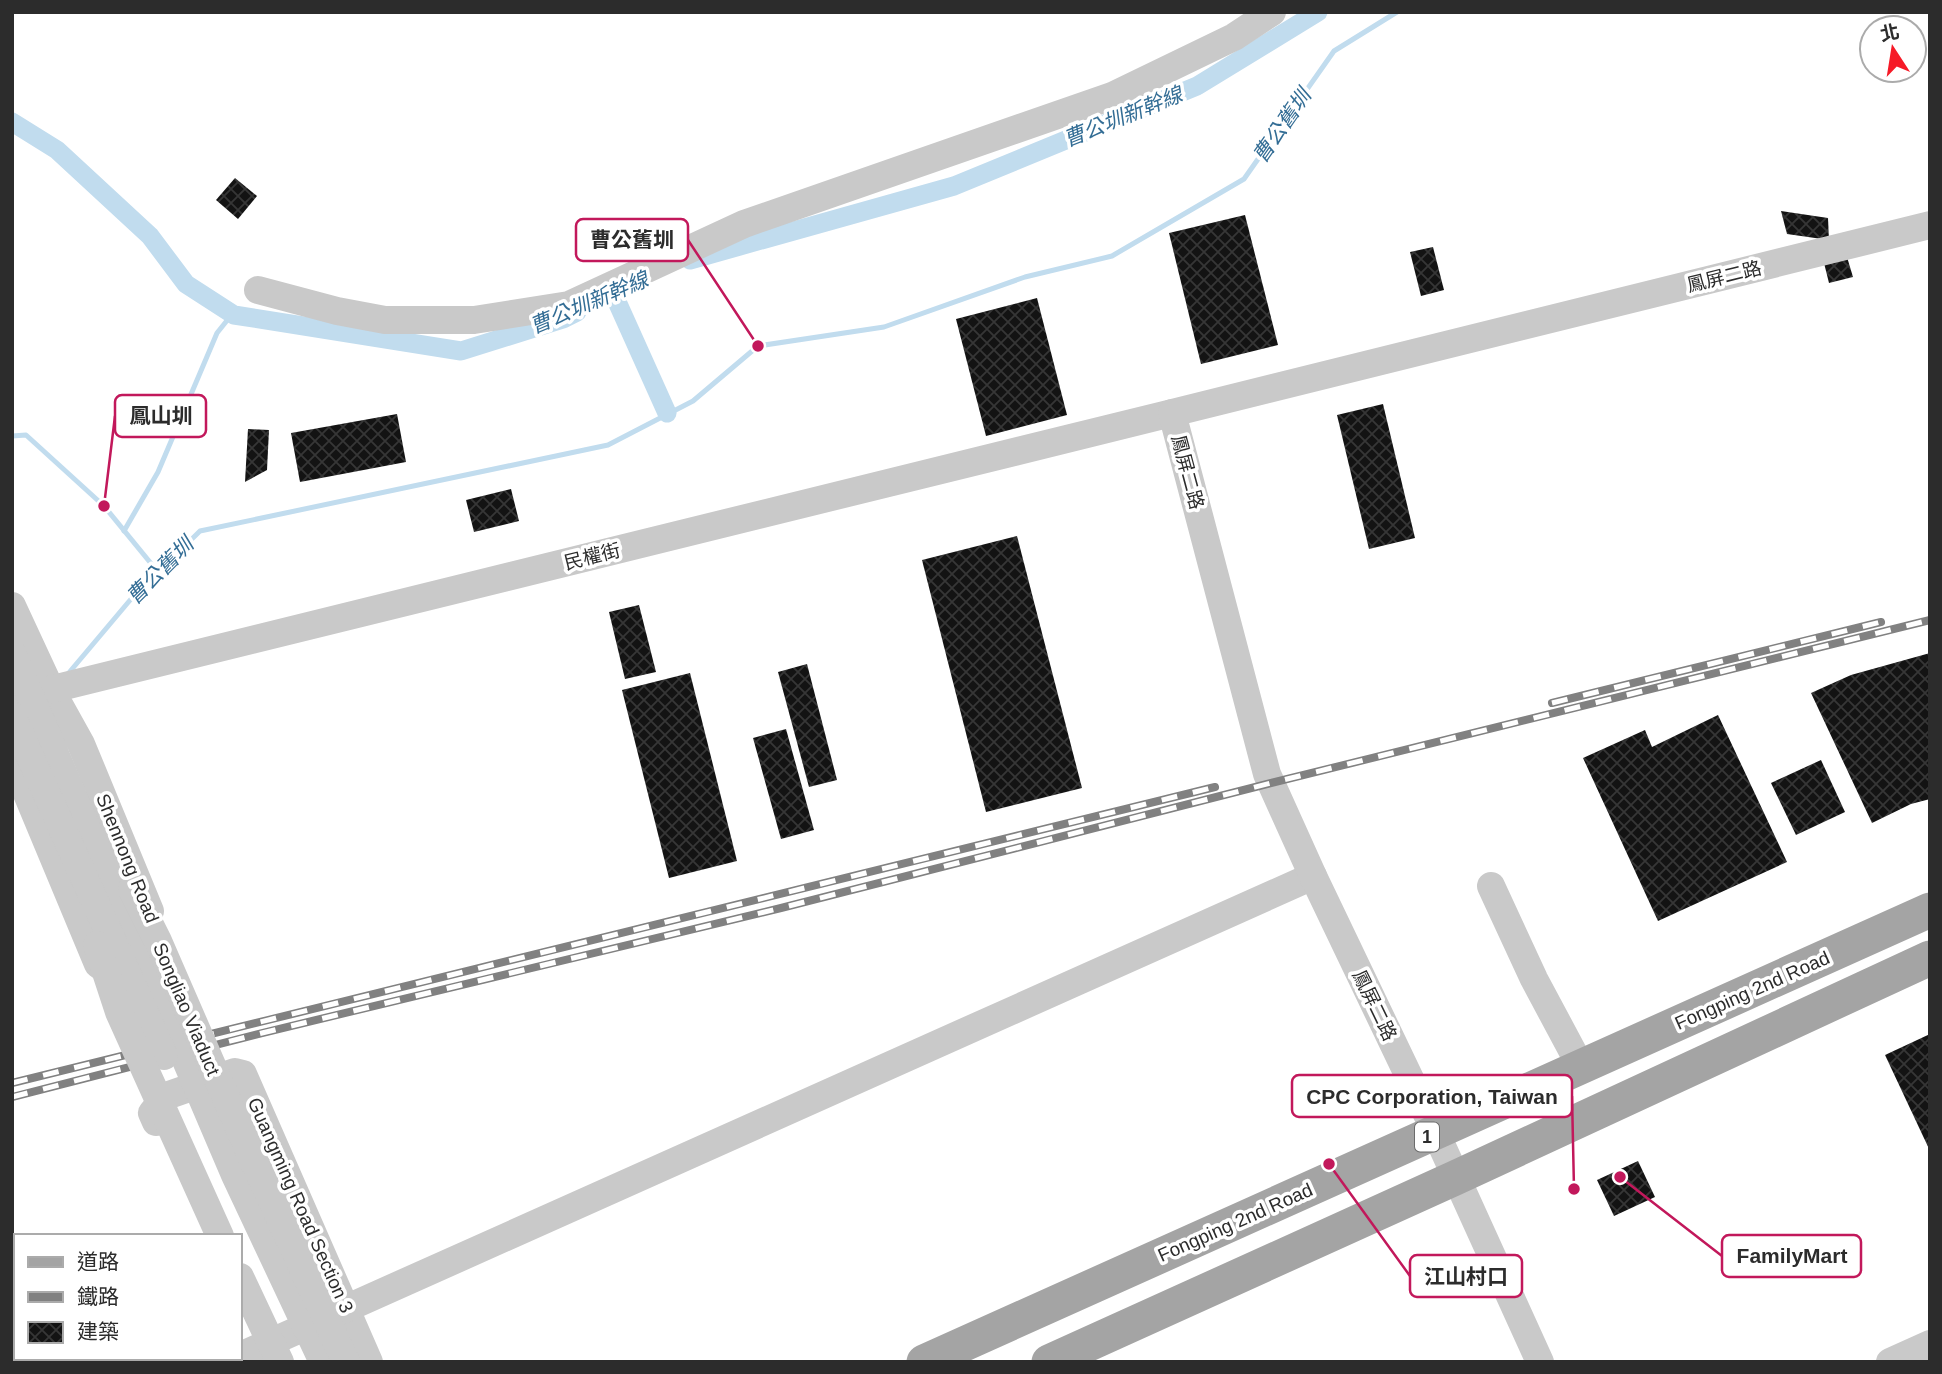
<svg xmlns="http://www.w3.org/2000/svg" width="1942" height="1374" font-family="Arial,'Noto Sans TC',sans-serif">
	<defs>
		<pattern id="building-cross-hatch" width="8" height="8" patternUnits="userSpaceOnUse" patternTransform="scale(1.75)"><rect width="8" height="8" fill="#131313"/><path d="M0 0l8 8M0 8l8-8" fill="none" stroke="#363636"/></pattern>
	</defs>
	<rect width="100%" height="100%" fill="#fff"/>
	<g fill="none" stroke-linecap="round" stroke-linejoin="round">
		<!-- stream -->
		<g stroke="#c1dcee" stroke-width="5">
			<path d="M12 436 26 435 104 506 158 572"/>
			<path d="M124 531 158 472 217 333 233 313"/>
			<path d="M67 675 131 599 200 531 608 445 693 401 758 346 884 327 1025 277 1112 256 1244 179 1334 51 1397 12"/>
		</g>
		<!-- canal -->
		<g stroke="#c1dcee" stroke-width="19">
			<path d="M12 122 57 150 150 236 186 284 234 315 461 351 563 319 577 312"/>
			<path d="M690 260 954 186 1197 86 1318 12"/>
			<path d="M614 295 667 413"/>
		</g>
	</g>
	<!-- building -->
	<g fill="url(#building-cross-hatch)">
		<path d="M235 178 257 196 238 219 216 200Z"/>
		<path d="M1781 211 1828 218 1829 240 1787 234Z"/>
		<path d="M1245 215 1278 345 1201 364 1169 233Z"/>
		<path d="M1433 247 1444 290 1421 296 1410 252Z"/>
		<path d="M1847 257 1853 277 1829 283 1824 263Z"/>
		<path d="M1037 298 1067 415 986 436 956 319Z"/>
		<path d="M1383 404 1415 538 1369 549 1337 415Z"/>
		<path d="M397 414 406 462 300 482 291 433Z"/>
		<path d="M248 429 269 430 267 470 245 482Z"/>
		<path d="M511 489 519 521 474 532 466 500Z"/>
		<path d="M1017 536 1082 788 986 812 922 560Z"/>
		<path d="M639 605 656 672 625 679 609 612Z"/>
		<path d="M1930 653V799L1911 804 1872 823 1811 693 1851 675Z"/>
		<path d="M807 664 837 780 809 787 778 672Z"/>
		<path d="M690 673 737 861 669 878 622 690Z"/>
		<path d="M1718 715 1787 862 1658 921 1583 758 1645 730 1652 747Z"/>
		<path d="M786 729 814 830 781 839 753 738Z"/>
		<path d="M1821 760 1845 812 1796 835 1771 783Z"/>
		<path d="M1930 1034V1151L1885 1055Z"/>
		<path d="M1638 1161 1655 1197 1614 1216 1597 1180Z"/>
	</g>
	<g fill="none" stroke-linecap="round" stroke-linejoin="round">
		<!-- minor -->
		<g stroke="#c9c9c9" stroke-width="28">
			<path d="M258 290 337 311 385 320H474L569 305 744 224 1112 96 1234 37 1272 12"/>
			<path d="M12 606 51 690 81 744 150 911"/>
			<path d="M12 699 1172 413"/>
			<path d="M12 758 98 964 105 969"/>
			<path d="M1491 886 1534 979 1581 1067"/>
			<path d="M156 1122 152 1113 166 1096 235 1072 243 1074 369 1362"/>
			<path d="M240 1356 1313 876"/>
			<path d="M1540 1362 1436 1133 1313 876 1267 774 1172 413 1930 225"/>
			<path d="M1890 1362 1930 1344"/>
		</g>
		<!-- major -->
		<g stroke="#a4a4a4" stroke-width="35">
			<path d="M924 1362 1930 910"/>
			<path d="M1049 1362 1455 1178 1930 958"/>
		</g>
		<!-- rail casing -->
		<g stroke="#818181" stroke-width="8">
			<g id="rail">
				<path d="M1552 703 1881 622"/>
				<path d="M12 1083 1215 787"/>
				<path d="M12 1097 262 1033 781 908 1271 783 1930 620"/>
			</g>
		</g>
		<!-- rail -->
		<use href="#rail" stroke="#fff" stroke-width="5" stroke-dasharray="16" stroke-linecap="butt"/>
		<!-- minor-bridge -->
		<g stroke="#c9c9c9" stroke-width="28">
			<path d="M12 653 235 1175 323 1362"/>
			<path d="M12 716 164 1056"/>
			<path d="M132 889 158 941 254 1162 346 1362"/>
			<path d="M97 945 119 1012 220 1236"/>
			<path d="M240 1277 280 1362"/>
		</g>
	</g>
	<g text-anchor="middle" stroke-width="7" stroke-linejoin="round" paint-order="stroke">
		<!-- shield labels -->
		<rect fill="#fff" stroke="#6b6b6b" stroke-width="2" x="1415" y="1122.5" width="24" height="29" rx="5"/>
		<g font-size="18" font-weight="bold" fill="#2c2c2c">
			<text x="1427" y="1143">1</text>
		</g>
		<!-- street labels -->
		<g font-size="19" fill="#2c2c2c" stroke="#fff">
			<text transform="translate(1724 276) rotate(-14)" y="7">鳳屏二路</text>
			<text transform="translate(1188 472) rotate(75)" y="7">鳳屏二路</text>
			<text transform="translate(592 556) rotate(-14)" y="7">民權街</text>
			<text transform="translate(128 858) rotate(68)" y="7">Shennong Road</text>
			<text transform="translate(1752 990) rotate(-24)" y="7">Fongping 2nd Road</text>
			<text transform="translate(1375 1005) rotate(64)" y="7">鳳屏二路</text>
			<text transform="translate(187 1009) rotate(67)" y="7">Songliao Viaduct</text>
			<text transform="translate(301 1205) rotate(66)" y="7">Guangming Road Section 3</text>
			<text transform="translate(1235 1222) rotate(-24)" y="7">Fongping 2nd Road</text>
		</g>
		<!-- water labels -->
		<g font-size="21" font-style="italic" fill="#336d95" stroke="#fff">
			<text transform="translate(1123 117) rotate(-22)" y="7">曹公圳新幹線</text>
			<text transform="translate(1282 126) rotate(-55)" y="7">曹公舊圳</text>
			<text transform="translate(589 303) rotate(-23)" y="7">曹公圳新幹線</text>
			<text transform="translate(160 571) rotate(-45)" y="7">曹公舊圳</text>
		</g>
	</g>
	<!-- callouts -->
	<path fill="none" stroke="#c2185b" stroke-width="2.5" d="M758 346L688 240M104 506L115 416M1574 1189L1572 1096M1620 1177L1722 1256M1329 1164L1410 1276"/>
	<g fill="#c2185b" stroke="#fff" stroke-width="2.5">
		<circle cx="758" cy="346" r="7"/>
		<circle cx="104" cy="506" r="7"/>
		<circle cx="1574" cy="1189" r="7"/>
		<circle cx="1620" cy="1177" r="7"/>
		<circle cx="1329" cy="1164" r="7"/>
	</g>
	<g fill="#fff" stroke="#c2185b" stroke-width="2.5">
		<rect x="576" y="219" width="112" height="42" rx="7"/>
		<rect x="115" y="395" width="91" height="42" rx="7"/>
		<rect x="1292" y="1075" width="280" height="42" rx="7"/>
		<rect x="1722" y="1235" width="139" height="42" rx="7"/>
		<rect x="1410" y="1255" width="112" height="42" rx="7"/>
	</g>
	<g font-size="21" text-anchor="middle" font-weight="bold" fill="#2c2c2c">
		<text x="632" y="247">曹公舊圳</text>
		<text x="161" y="423">鳳山圳</text>
		<text x="1432" y="1104">CPC Corporation, Taiwan</text>
		<text x="1792" y="1263">FamilyMart</text>
		<text x="1466" y="1284">江山村口</text>
	</g>
	<!-- border -->
	<rect width="1942" height="1374" fill="none" stroke="#2c2c2c" stroke-width="28"/>
	<!-- legend -->
	<rect x="14" y="1234" width="228" height="126" fill="#ffffff" stroke="#ababab" stroke-width="2"/>
	<rect x="28" y="1257" width="35" height="10" fill="#a4a4a4" stroke="#ababab" stroke-width="2"/>
	<text x="77" y="1269" font-size="21" fill="#2c2c2c">道路</text>
	<rect x="28" y="1292" width="35" height="10" fill="#818181" stroke="#ababab" stroke-width="2"/>
	<text x="77" y="1304" font-size="21" fill="#2c2c2c">鐵路</text>
	<rect x="28" y="1322" width="35" height="21" fill="url(#building-cross-hatch)" stroke="#ababab" stroke-width="2"/>
	<text x="77" y="1339" font-size="21" fill="#2c2c2c">建築</text>
	<!-- north arrow -->
	<g transform="translate(1893 49) rotate(348)"><circle r="33" fill="#ffffff" stroke="#ababab" stroke-width="2"/>
	<path d="M0-5L12 26L0 18L-12 26Z" fill="#f61a27"/>
	<text y="-10" font-size="19" font-weight="bold" text-anchor="middle" fill="#2c2c2c">北</text>
	</g>
</svg>
